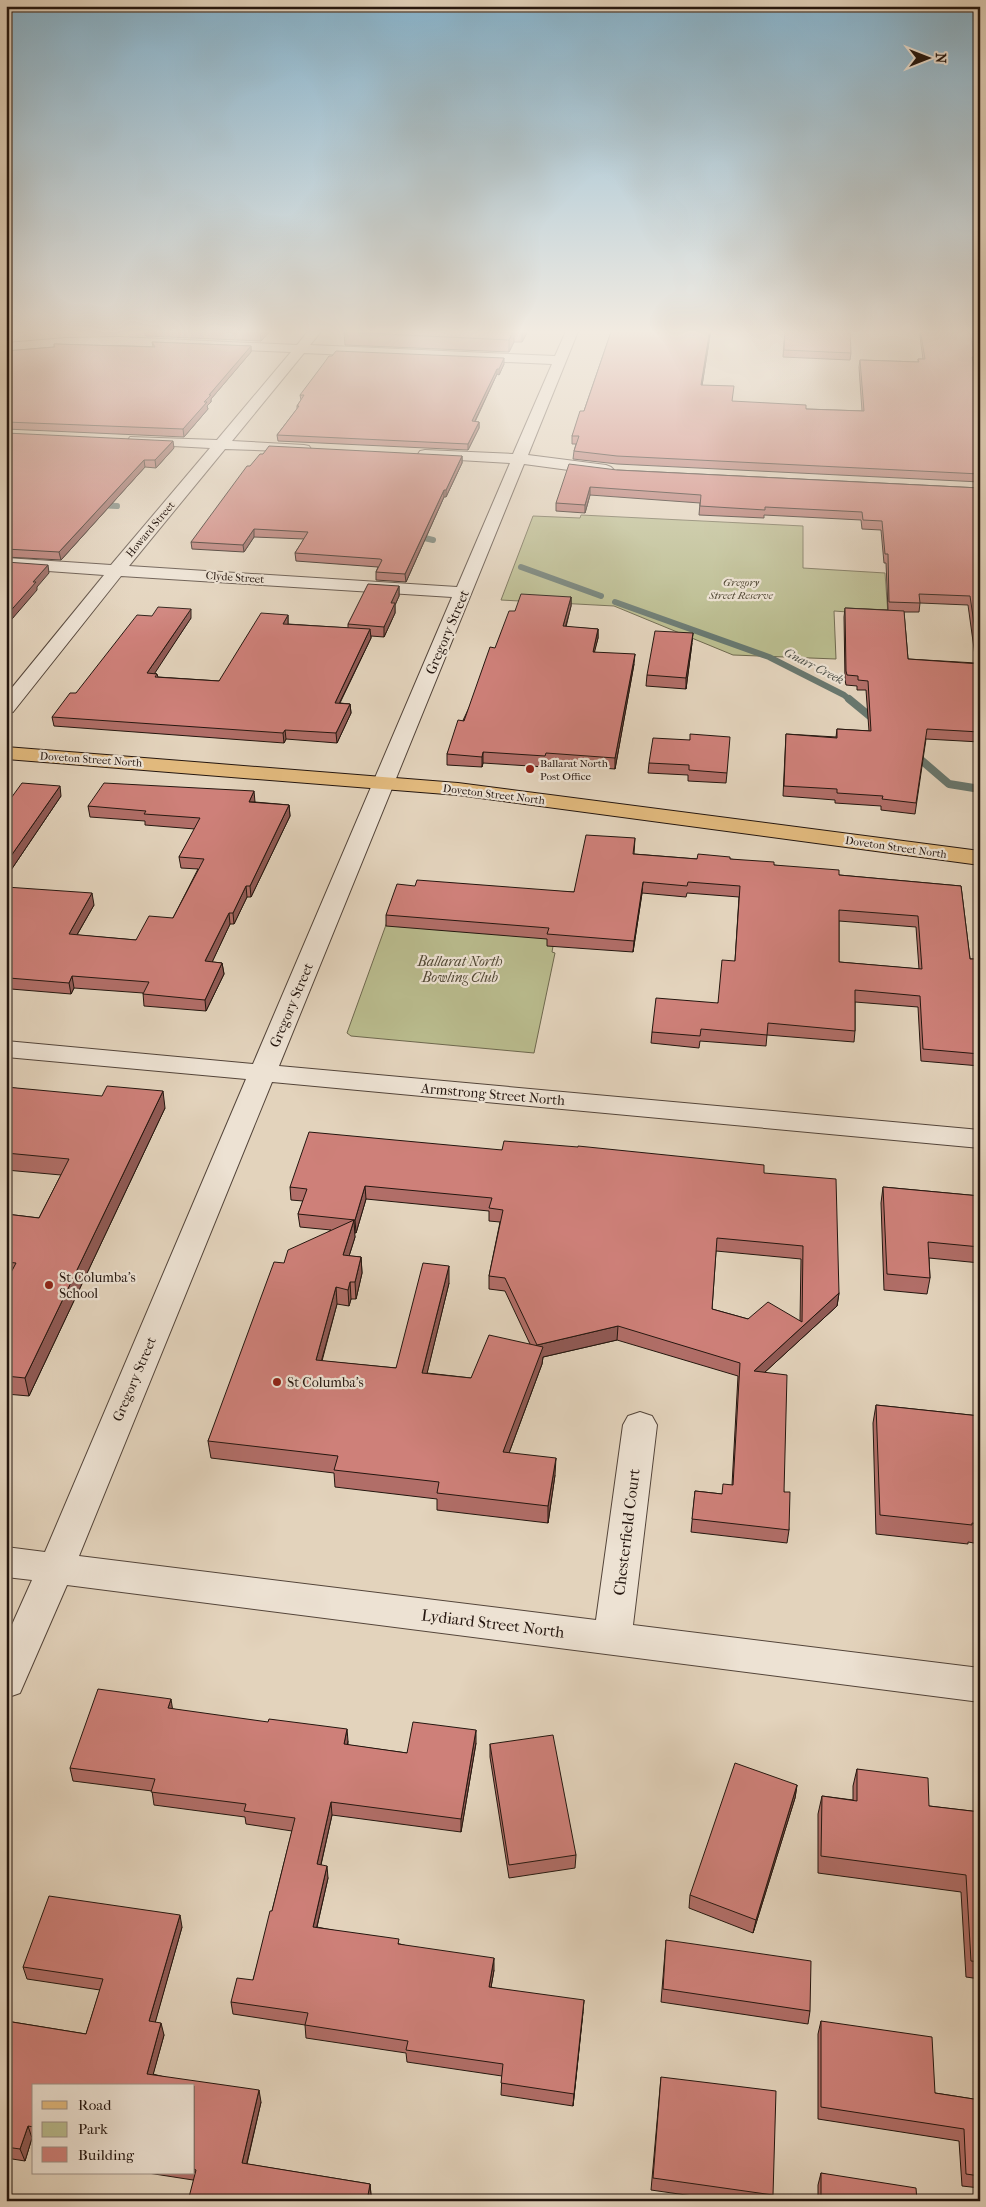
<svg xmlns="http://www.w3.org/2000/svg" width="986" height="2207" font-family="'IM FELL French Canon',serif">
	<rect width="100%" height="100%" fill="#e3d3bc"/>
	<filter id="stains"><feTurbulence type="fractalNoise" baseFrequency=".004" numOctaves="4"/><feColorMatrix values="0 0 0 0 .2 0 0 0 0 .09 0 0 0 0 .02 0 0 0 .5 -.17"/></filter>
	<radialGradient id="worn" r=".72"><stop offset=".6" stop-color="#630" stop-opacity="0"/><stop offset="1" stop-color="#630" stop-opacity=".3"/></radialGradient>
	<!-- green -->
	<g fill="#b9bb8d" stroke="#6e684e">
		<path d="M581 515 803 526V568L885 573 888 615 834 611 836 659 733 655 614 606 501 600 533 516 580 518Z"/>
		<path d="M400 886 561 900 552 952 555 953 534 1053 351 1036 347 1033Z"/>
	</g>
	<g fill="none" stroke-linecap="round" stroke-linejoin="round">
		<!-- stream-far1 -->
		<g stroke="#68776e" stroke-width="6">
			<path d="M96 505 117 506"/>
			<path d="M412 535 433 540"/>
			<path d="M521 567 601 596"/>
			<path d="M615 602 769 657 844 695 850 700"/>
		</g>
		<!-- stream -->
		<g stroke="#68776e" stroke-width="8">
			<path d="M849 699 877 722"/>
			<path d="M913 753 949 784 980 789"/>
		</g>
		<!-- minor casing -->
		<g stroke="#54453a" stroke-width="2">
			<path id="minor" d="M310 329H323L310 345 555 356 567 329H579L528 455 606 465 611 467 614 470 611 473 606 475 524 464 279 1066 980 1130V1148L272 1082 79 1556 596 1620 623 1425 628 1416 640 1412 652 1416 657 1425 633 1625 980 1668V1702L67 1585 20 1693 6 1698V1638L32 1580 6 1577V1547L45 1552 246 1079 6 1057V1041L253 1064 452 597 121 576 13 712 6 714V695L104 575 6 568V558L111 565 210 448 135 444 130 443 128 440 130 437 217 440 291 352 119 345 66 346 6 351V343L66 338 119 337 297 345ZM304 353 552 364 513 454 425 450 420 451 418 454 420 457 425 458 510 463 457 587 129 566 225 449 309 452 311 449 309 446 304 445 232 441Z"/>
		</g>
		<!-- major casing -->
		<g stroke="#24160f" stroke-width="2">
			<path id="major" d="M6 747 458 783 980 851V865L458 795 6 759Z"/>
		</g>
		<!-- minor -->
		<use href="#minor" fill="#ede2d3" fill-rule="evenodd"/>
		<!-- major -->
		<use href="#major" fill="#e2ba7e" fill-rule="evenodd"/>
		<!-- rail casing -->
		<g stroke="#24160f" stroke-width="3">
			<path id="rail" d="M6 332 46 329"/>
		</g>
		<!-- rail -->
		<use href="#rail" stroke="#ede2d3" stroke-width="2" stroke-dasharray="5.5" stroke-linecap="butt"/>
	</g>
	<!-- wall -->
	<g fill="#b16e68" stroke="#24160f" fill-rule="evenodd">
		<path d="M142 329H272L261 341 146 336Z"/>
		<path d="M529 329 522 342H514L509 352 345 345 344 332Z"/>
		<path d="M612 329H711L702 385 733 402 806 409 862 411 859 367 860 360 918 362V359H923L919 329H969L975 357 974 364 980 388V482L617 464 573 459 574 451 576 444H572V436L584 411Z"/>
		<path d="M785 329 851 353 850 360 783 357Z"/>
		<path d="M152 342 251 346V352L211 399V402L207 406 208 409 184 437 6 429V351L54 347V344L153 347Z"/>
		<path d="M504 364 499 375 497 374 475 422H479V428L468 450 278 441 277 435 297 409V406L301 400 300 395Z"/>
		<path d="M6 433 174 448 156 468 145 467 61 560 6 557Z"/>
		<path d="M462 456V463L446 497H444L406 582 376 580V572L378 567 296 561 295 553 304 539 254 537 244 552 192 549 191 542Z"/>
		<path d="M617 470 980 488V742L926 739 915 814 881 810V806L835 803V800L783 796 786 734 836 737 837 729 869 731 866 690H857V686L846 685 845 680 844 617 845 608 888 610 886 563H884L881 530 862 529 861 520 764 515V518L699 515 700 503 590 495 585 513 556 511V503ZM920 603 968 605 976 663 908 659 904 612H919Z"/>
		<path d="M399 586V596L395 605V613L384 637 371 636V638L340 703 350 704 351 713 337 743 286 739 284 743 54 726 52 717 76 693 191 618 154 673 157 674 158 677 219 681 288 615V624L348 628V624Z"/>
		<path d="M571 597V606L566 627 598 629V638L594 652 634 664 615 769 546 764 545 767 483 763 482 767 447 765V754L515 611Z"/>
		<path d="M692 643 686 689 646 686 647 675Z"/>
		<path d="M690 740 727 773 726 783 688 781V775L648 773 649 763Z"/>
		<path d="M61 796 9 873 11 881 7 887 94 905 77 935 136 940 173 918 198 869 181 868 179 857 195 829 145 825V821L90 817 88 806 255 802 289 805 290 816 251 897H247L234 924H230L212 962 222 963 224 974 206 1011 144 1006 143 993 74 988 71 994 11 989 10 992H6V805Z"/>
		<path d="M635 838 634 854 697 859H730L774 865 839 875 961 886 970 959H980V1066L921 1061 918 1007 855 1002V1031L854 1042 767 1035 766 1046 700 1041 699 1048 651 1043 652 1032 718 1003 735 961 739 897 687 893 686 897 642 893 633 952 547 946V939L386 926V915L415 886 574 892ZM839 921 916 927 919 969 839 962Z"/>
		<path d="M6 1087 165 1108 29 1396 6 1394V1282L8 1279H6V1214L39 1218 61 1175 6 1170Z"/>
		<path d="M502 1150 764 1173 839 1293 837 1306 765 1372 784 1492 789 1530 787 1543 691 1532 695 1491 722 1494 732 1485 738 1376 617 1340 543 1357 542 1364 509 1453 555 1475 548 1523 437 1510V1499L335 1487 334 1473 211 1458 208 1441 284 1263 331 1230 300 1227 298 1214 303 1201 291 1200 290 1187ZM366 1199 489 1211V1221L500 1222 489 1276V1289L505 1291 530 1344 471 1378 427 1373 449 1283 396 1368 322 1361 337 1304 349 1306 351 1299H356L362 1273 361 1257 349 1256 355 1237 354 1233H356ZM716 1251 801 1259 800 1321 748 1319 712 1309Z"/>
		<path d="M883 1187 980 1196V1263L929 1258 930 1278 927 1294 884 1290 881 1203Z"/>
		<path d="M876 1405 980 1416V1544L968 1542V1544L876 1534 873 1423Z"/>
		<path d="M173 1709 348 1741V1745L407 1753 476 1743 461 1832 332 1815 321 1865 328 1878 317 1927 400 1944 494 1970 491 1987 583 2012 573 2106 501 2095 502 2076 407 2062 406 2053 306 2038 305 2025 233 2014 231 2002 253 1980 272 1911 292 1831 246 1824 245 1817 154 1805 152 1791 73 1781 70 1768Z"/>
		<path d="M490 1744 576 1855 575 1868 509 1878 490 1757Z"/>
		<path d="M857 1769 929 1806 980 1812V1979L966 1977 961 1892 818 1873V1814L822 1796 853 1800V1786Z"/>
		<path d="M797 1785 795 1798 753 1933 689 1908 690 1895Z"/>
		<path d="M182 1927 155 2022 164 2035 153 2074 261 2102 247 2164 370 2184 371 2195 193 2180 148 2173H194V2086H34V2138H32L25 2161 6 2158V2021L86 2034 100 1990 27 1979 23 1967Z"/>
		<path d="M666 1940 810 2011 808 2024 661 2002Z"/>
		<path d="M821 2021 935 2093 980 2100V2188L962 2186 959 2141 818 2119V2034Z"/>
		<path d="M661 2077 773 2195 771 2201H728L651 2190Z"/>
		<path d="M821 2173 917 2201H818V2185Z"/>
	</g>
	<!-- shaded-wall -->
	<g fill="#905a55" stroke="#24160f">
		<path d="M260 329H272L261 341Z"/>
		<path d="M514 329V342L509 352V340Z"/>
		<path d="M523 329H529L522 342V330Z"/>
		<path d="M710 329H711L701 392V385Z"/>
		<path d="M251 346V352L211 399V402L207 406 208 409 184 437 183 429 204 402 209 395Z"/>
		<path d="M504 358V364L499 375V369Z"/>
		<path d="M497 369V374L472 427V421Z"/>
		<path d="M479 422V428L468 450V444Z"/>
		<path d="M173 441 174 448 156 468 155 460Z"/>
		<path d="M462 456V463L446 497V490Z"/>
		<path d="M144 460 145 467 61 560 59 552Z"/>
		<path d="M590 487V495L585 513V505Z"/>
		<path d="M444 490V497L406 582 405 574Z"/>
		<path d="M254 529V537L244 552 243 545Z"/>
		<path d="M48 565 49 573 37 587V590L6 626V616L33 582Z"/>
		<path d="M399 586V596L395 605V613L384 637V627L391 603Z"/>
		<path d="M571 597V606L563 636V626Z"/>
		<path d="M191 609V618L149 682 147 673Z"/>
		<path d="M288 615V624L283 633V624Z"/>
		<path d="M370 629 371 638 335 712V703Z"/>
		<path d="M598 629V638L592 662 593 652Z"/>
		<path d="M693 633 692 643 686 689V678Z"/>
		<path d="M635 654 634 664 615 769V758Z"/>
		<path d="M350 704 351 713 337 743 336 733Z"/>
		<path d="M285 730 286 739 284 743 283 733Z"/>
		<path d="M483 752V763L482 767V757Z"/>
		<path d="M60 786 61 796 9 873 11 881 6 888V863Z"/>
		<path d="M254 791 255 802H249Z"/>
		<path d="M289 805 290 816 251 897 250 886Z"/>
		<path d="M643 882 642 893 633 952 634 941Z"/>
		<path d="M246 886 247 897 234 924 233 913Z"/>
		<path d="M92 893 94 905 71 945 69 934Z"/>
		<path d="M229 913 230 924 207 973 205 961Z"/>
		<path d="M222 963 224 974 206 1011 205 1000Z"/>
		<path d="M72 976 74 988 71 994 69 983Z"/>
		<path d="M9 978 11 989 10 992 7 981Z"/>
		<path d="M163 1091 165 1108 29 1396 25 1378Z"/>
		<path d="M365 1186 366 1199 356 1233 355 1220Z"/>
		<path d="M354 1220 355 1237 344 1272 343 1255Z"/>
		<path d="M361 1257 362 1273 356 1299 355 1282Z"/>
		<path d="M449 1266V1283L423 1390 422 1373Z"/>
		<path d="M350 1282 351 1299 349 1306 348 1290Z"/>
		<path d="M336 1287 337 1304 317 1377 316 1360Z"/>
		<path d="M839 1293 837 1306 752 1384 754 1371Z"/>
		<path d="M618 1326 617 1340 543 1357 542 1364 503 1469V1452L537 1345Z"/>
		<path d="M556 1458 555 1475 548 1523V1506Z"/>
		<path d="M171 1699 173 1712 168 1708Z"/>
		<path d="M347 1729 348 1741 345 1757 344 1744Z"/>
		<path d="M476 1730V1743L461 1832V1819Z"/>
		<path d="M797 1785 795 1798 753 1933 756 1920Z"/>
		<path d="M331 1802 332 1815 318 1877 317 1864Z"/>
		<path d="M327 1866 328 1878 314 1939 313 1927Z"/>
		<path d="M180 1915 182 1927 152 2034 149 2021Z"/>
		<path d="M494 1958V1970L489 1999V1987Z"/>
		<path d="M584 2000 583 2012 573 2106 574 2094Z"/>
		<path d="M161 2023 164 2035 150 2086 147 2074Z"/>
		<path d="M259 2090 261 2102 244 2175 242 2163Z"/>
		<path d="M28 2126 32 2138 25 2161 20 2149Z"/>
		<path d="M370 2184 371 2195 370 2201H367Z"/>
	</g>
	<!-- building -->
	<g fill="#ce8079" stroke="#24160f" fill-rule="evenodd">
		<path d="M347 329H523L522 330 514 329 509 340 344 332Z"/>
		<path d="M612 329H710L701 385 734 386 732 401 806 405V409L864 411 860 360 919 362 918 359H925L920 329H969L975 357H972L980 388V474L617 456 574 451 579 436H572L580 411H584Z"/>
		<path d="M785 329H850L851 353 784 350Z"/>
		<path d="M152 342 251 346 209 395H211L204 402H207L183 429 6 422V351L55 347 54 344 155 347Z"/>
		<path d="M336 351 504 358 499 369H497L472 421 479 422 468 444 277 435 299 406H297L304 395H300L324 363 329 356H332Z"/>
		<path d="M6 433 173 441 155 460H144L59 552 6 549Z"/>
		<path d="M269 446 462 456 446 490H444L405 574 376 572 382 560 380 559 295 553 308 532 254 529 243 545 191 542 247 466H250L260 454H263Z"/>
		<path d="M569 464 617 470 980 488V732L927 729 916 803 882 799 883 796 837 793V789L784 786 786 734 837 738V729L871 731 868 681 858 680V676L847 675 846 671 845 608 904 611 908 659 980 664 970 596 919 594 920 603 889 602 888 554H885L882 521 863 520 862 512 765 507V510L700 506 701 495 590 487 585 505 556 503Z"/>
		<path d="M6 562 48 565 33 582H36L6 616Z"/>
		<path d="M368 584 399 586 391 603H395L384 627 348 624Z"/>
		<path d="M521 594 571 597 563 626 598 629 593 652 635 654 615 758 546 753 545 756 483 752 482 757 447 754 458 720 464 721 490 647 495 648 509 611H515Z"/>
		<path d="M158 607 191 609 147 673 157 674 155 677 219 681 261 613 288 615 283 624 370 629 335 703 350 704 336 733 285 730 283 733 52 717 70 693H76L137 615 152 616Z"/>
		<path d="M655 631 693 633 686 678 647 675Z"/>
		<path d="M690 734 730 737 727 773 689 770V765L649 763 653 738 690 740Z"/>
		<path d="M22 783 60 786 6 863V805Z"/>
		<path d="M104 783 254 791 249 802 289 805 250 886H246L233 913H229L205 961 222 963 205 1000 143 994 149 982 72 976 69 983 9 978 7 981H6V887L92 893 69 934 136 940 149 916 173 918 204 859 179 857 200 818 144 814 146 811 88 806Z"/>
		<path d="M586 835 635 838 633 854 697 859 698 854 730 857V859L774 862V865L839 870V875L961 886 970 959H980V1054L923 1049 920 996 855 990V1031L768 1023 767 1035 701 1029 700 1036 652 1032 656 998 718 1003 722 960 735 961 740 886 688 882 687 886 643 882 634 941 547 934 549 928 386 915 397 884 415 886 417 880 574 892ZM839 910 918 916 922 969 839 962Z"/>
		<path d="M107 1086 163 1091 25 1378 6 1376V1282L16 1263 6 1262V1214L39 1218 69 1159 6 1153V1087L102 1096Z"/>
		<path d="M309 1132 502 1150 504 1141 578 1147V1146L764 1165V1173L836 1179 839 1293 754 1371 787 1375 784 1492H790L789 1530 692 1519 695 1491 722 1494 723 1484 733 1485 740 1363 618 1326 537 1345 505 1278 489 1276 503 1210 489 1208 492 1198 365 1186 355 1220 298 1214 307 1189 290 1187ZM717 1238 803 1246 802 1322 768 1302 748 1319 712 1309Z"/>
		<path d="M883 1187 980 1196V1247L928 1242 930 1278 887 1274Z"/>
		<path d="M354 1220 343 1255 361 1257 355 1282H350L348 1290 336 1287 316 1360 396 1368 423 1263 449 1266 422 1373 471 1378 489 1335 543 1347 503 1452 556 1458 548 1506 437 1493 439 1482 334 1470 338 1456 208 1441 274 1262 284 1263 288 1250Z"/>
		<path d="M876 1405 980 1416V1524L972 1523V1525L880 1515Z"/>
		<path d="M98 1689 171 1699 168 1708 268 1722 269 1719 347 1729 344 1744 407 1753 413 1722 476 1730 461 1819 331 1802 317 1864 327 1866 313 1927 399 1939 398 1944 494 1958 489 1987 584 2000 574 2094 501 2083 503 2064 406 2050 408 2041 305 2025 308 2013 231 2002 237 1978 253 1980 270 1911H272L295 1818 244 1811 246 1804 151 1792 155 1779 70 1768Z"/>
		<path d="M553 1735 576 1855 509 1865 490 1744Z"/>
		<path d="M735 1763 797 1785 756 1920 690 1895Z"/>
		<path d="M857 1769 928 1778 929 1806 980 1812V1962L971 1961 966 1875 821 1856 822 1796 857 1801Z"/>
		<path d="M49 1896 180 1915 149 2021 161 2023 147 2074 259 2090 242 2163 370 2184 367 2201H188L196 2170 194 2169V2086H34V2127L28 2126 20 2149 6 2147V2021L86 2034 103 1979 23 1967Z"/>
		<path d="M666 1940 811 1961 810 2011 663 1989Z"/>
		<path d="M821 2021 932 2037 935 2093 980 2100V2176L966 2174 964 2129 821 2107Z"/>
		<path d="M661 2077 776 2091 773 2195 653 2178Z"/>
		<path d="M821 2173 916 2188 917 2201H821Z"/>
		<path d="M6 2196 37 2201H6Z"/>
	</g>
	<!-- sky -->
	<linearGradient id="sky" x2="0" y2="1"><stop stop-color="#87b6d1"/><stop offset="0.52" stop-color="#f2ebe1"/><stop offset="1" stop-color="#f2ebe1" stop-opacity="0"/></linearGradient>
	<rect width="986" height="638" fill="url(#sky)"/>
	<!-- markers -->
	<g fill="#8f2418" stroke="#ede2d3" stroke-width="2">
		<circle cx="530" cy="769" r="5"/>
		<circle cx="49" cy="1285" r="5"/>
		<circle cx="277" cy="1382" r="5"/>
	</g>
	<g text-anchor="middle" stroke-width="4.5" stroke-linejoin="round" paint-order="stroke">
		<!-- far-street labels -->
		<g font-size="11" fill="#24160f" stroke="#ede2d3">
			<text transform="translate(150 529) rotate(-50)" y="4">Howard Street</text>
			<text transform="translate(235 577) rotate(4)" y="4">Clyde Street</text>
			<text transform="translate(91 759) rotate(4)" y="4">Doveton Street North</text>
			<text transform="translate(494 794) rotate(7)" y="4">Doveton Street North</text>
			<text transform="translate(896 847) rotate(8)" y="4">Doveton Street North</text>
		</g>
		<!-- far-park labels -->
		<g font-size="11" font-style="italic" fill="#514835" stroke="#ede2d3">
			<text x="741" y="586">Gregory<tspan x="741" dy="13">Street Reserve</tspan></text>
		</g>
		<!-- far-poi labels -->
		<g font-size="11" fill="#24160f" stroke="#ede2d3" text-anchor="start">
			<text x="540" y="767">Ballarat North<tspan x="540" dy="13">Post Office</tspan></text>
		</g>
		<!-- far-water labels -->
		<g font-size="12" font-style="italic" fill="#4c4f47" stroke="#ede2d3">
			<text transform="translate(814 666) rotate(27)" y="4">Gnarr Creek</text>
		</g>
		<!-- street labels -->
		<g font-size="14" fill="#24160f" stroke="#ede2d3">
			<text transform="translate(447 632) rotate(-67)" y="5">Gregory Street</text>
			<text transform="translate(291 1005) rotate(-67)" y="5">Gregory Street</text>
			<text transform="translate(493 1094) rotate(5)" y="5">Armstrong Street North</text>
			<text transform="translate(134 1379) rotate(-67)" y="5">Gregory Street</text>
		</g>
		<!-- park labels -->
		<g font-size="14" font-style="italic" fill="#514835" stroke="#ede2d3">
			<text x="460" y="966">Ballarat North<tspan x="460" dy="16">Bowling Club</tspan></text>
		</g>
		<!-- poi labels -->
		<g font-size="14" fill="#24160f" stroke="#ede2d3" text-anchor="start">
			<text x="59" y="1282">St Columba's<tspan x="59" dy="16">School</tspan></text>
			<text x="287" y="1387">St Columba's</text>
		</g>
		<!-- near-street labels -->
		<g font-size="16" fill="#24160f" stroke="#ede2d3">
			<text transform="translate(626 1532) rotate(-83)" y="6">Chesterfield Court</text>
			<text transform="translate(493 1623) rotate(7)" y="6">Lydiard Street North</text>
		</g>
	</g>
	<!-- margin -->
	<rect width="986" height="2207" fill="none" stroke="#e3d3bc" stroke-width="25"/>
	<rect x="8" y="8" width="971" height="2192" fill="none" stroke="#24160f" stroke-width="2.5"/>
	<rect x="12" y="12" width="961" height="2182" fill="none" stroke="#24160f"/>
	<!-- legend -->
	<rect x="32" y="2084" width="162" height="90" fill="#ede2d3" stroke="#9d9085"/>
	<rect x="42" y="2101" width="25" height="8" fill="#e2ba7e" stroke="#9d9085"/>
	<text x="78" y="2110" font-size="15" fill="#24160f">Road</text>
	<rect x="42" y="2122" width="25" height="15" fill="#b9bb8d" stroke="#9d9085"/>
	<text x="78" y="2134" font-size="15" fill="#24160f">Park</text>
	<rect x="42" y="2147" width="25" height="15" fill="#ce8079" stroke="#9d9085"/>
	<text x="78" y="2160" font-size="15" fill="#24160f">Building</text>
	<!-- north arrow -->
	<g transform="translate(928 58) rotate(90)" stroke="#ede2d3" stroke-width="4" paint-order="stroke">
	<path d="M0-4L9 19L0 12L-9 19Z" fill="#24160f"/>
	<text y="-8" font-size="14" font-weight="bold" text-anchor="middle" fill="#24160f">N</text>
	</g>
	<rect width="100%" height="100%" filter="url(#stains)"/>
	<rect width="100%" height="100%" fill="url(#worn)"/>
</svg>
